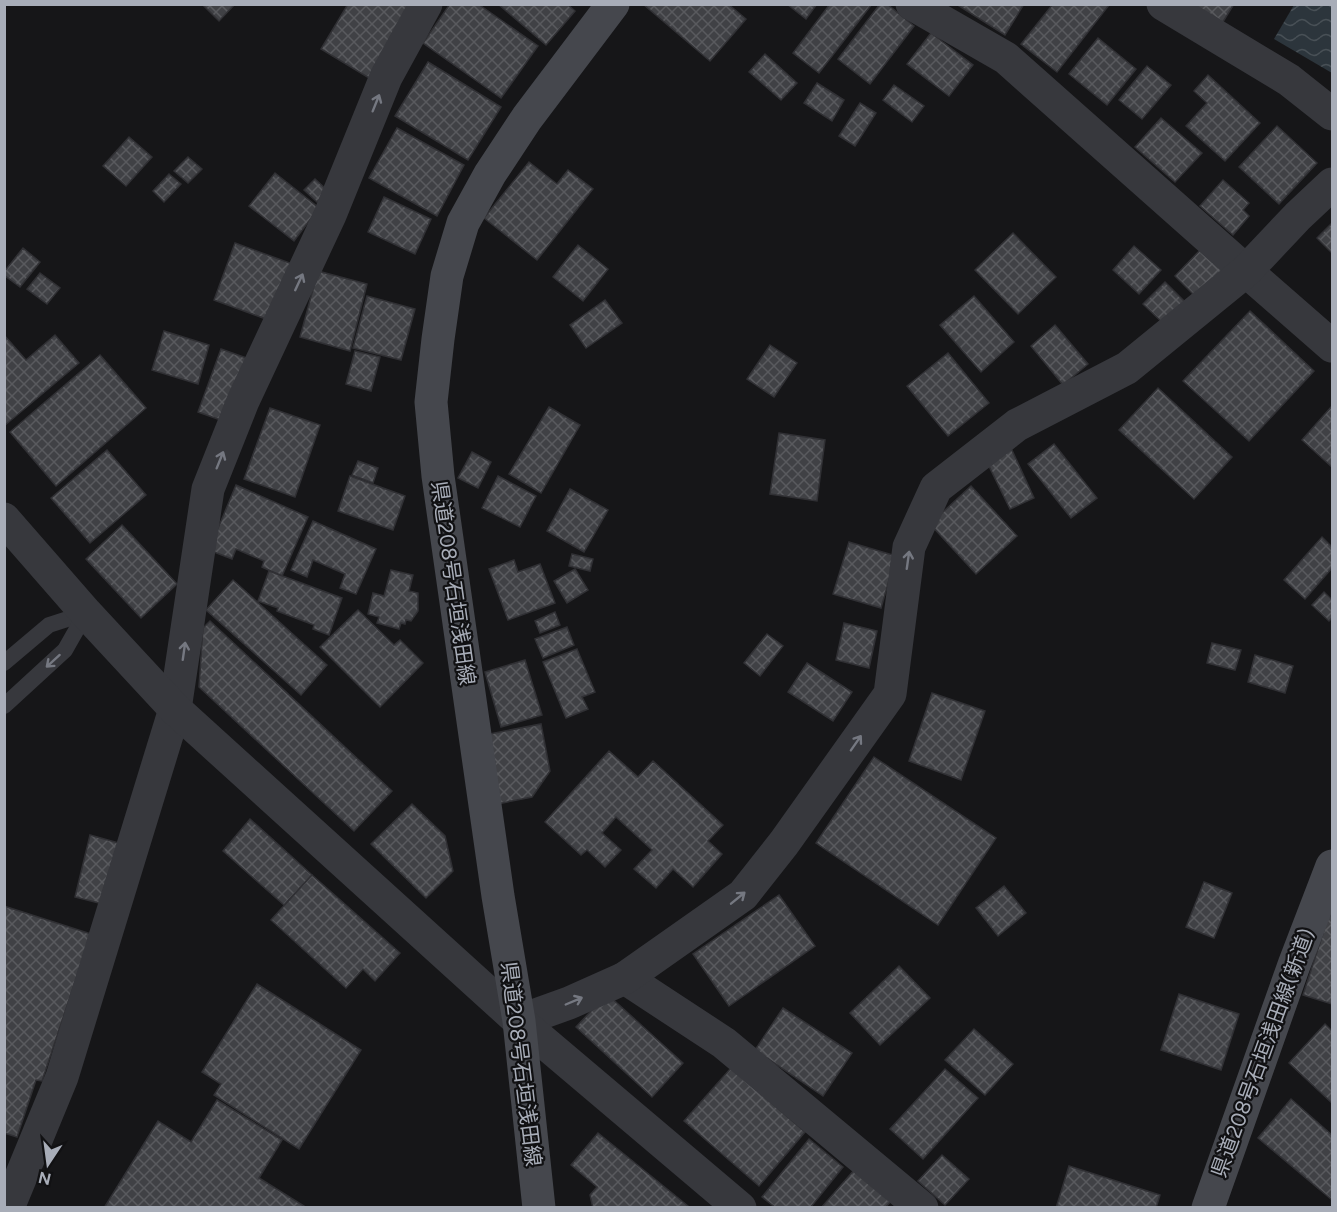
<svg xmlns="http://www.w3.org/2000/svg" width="1337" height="1212" font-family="Figtree,'Noto Sans JP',sans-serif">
	<defs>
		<pattern id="water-waves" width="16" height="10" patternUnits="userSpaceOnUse" patternTransform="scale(1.5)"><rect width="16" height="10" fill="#2c353c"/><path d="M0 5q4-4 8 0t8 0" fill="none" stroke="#485056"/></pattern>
		<pattern id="building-cross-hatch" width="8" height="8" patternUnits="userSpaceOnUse" patternTransform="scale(1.5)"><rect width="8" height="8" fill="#404145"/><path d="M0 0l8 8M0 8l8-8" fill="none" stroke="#595a5e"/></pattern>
	</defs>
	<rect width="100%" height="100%" fill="#161618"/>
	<!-- water -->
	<path fill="url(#water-waves)" d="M1294 5H1332V73L1274 39Z"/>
	<!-- building -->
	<g fill="url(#building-cross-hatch)" stroke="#303034" stroke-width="1.5">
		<path d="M202 4H235L219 21Z"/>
		<path d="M348 4H411L369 78 321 49Z"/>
		<path d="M450 4H478L538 46 501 98 423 43Z"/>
		<path d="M498 4H567L575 11 546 45Z"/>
		<path d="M643 4H728L746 19 710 61Z"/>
		<path d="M787 4H817L806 19Z"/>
		<path d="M830 4H872L819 73 793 53Z"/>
		<path d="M880 4H887L914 26 870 84 838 59Z"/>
		<path d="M956 4H1024L1005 35Z"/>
		<path d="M1053 4 1109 5 1057 72 1021 44Z"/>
		<path d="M1185 4H1234L1221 25Z"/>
		<path d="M931 33 973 65 949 96 907 64Z"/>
		<path d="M1098 38 1136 69 1107 105 1069 74Z"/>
		<path d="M765 54 797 83 781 100 749 72Z"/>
		<path d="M428 62 501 107 468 160 395 116Z"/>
		<path d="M1147 66 1171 85 1142 119 1119 100Z"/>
		<path d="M1208 75 1260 123 1225 161 1186 126 1207 103 1194 91Z"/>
		<path d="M817 83 844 100 832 121 804 103Z"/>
		<path d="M894 85 924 106 912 122 883 100Z"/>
		<path d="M860 103 876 113 855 146 839 136Z"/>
		<path d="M1161 118 1202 153 1175 182 1135 147Z"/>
		<path d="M1277 126 1317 163 1279 204 1239 167Z"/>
		<path d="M397 128 464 165 437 216 369 178Z"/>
		<path d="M129 137 152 157 126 186 103 166Z"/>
		<path d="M188 157 202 169 188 183 174 171Z"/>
		<path d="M529 162 557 184 568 170 593 189 537 260 484 218Z"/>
		<path d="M275 173 319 208 294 241 249 206Z"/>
		<path d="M169 174 181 184 164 202 153 191Z"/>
		<path d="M315 179 328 191 317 202 304 190Z"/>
		<path d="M1223 180 1249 203 1243 210 1249 216 1233 235 1200 206Z"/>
		<path d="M384 197 431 219 415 254 368 232Z"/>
		<path d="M1332 223V253L1317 238Z"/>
		<path d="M1013 233 1056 277 1018 314 975 270Z"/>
		<path d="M235 243 295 265 274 322 214 300Z"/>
		<path d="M578 245 608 269 583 301 553 277Z"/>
		<path d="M1205 245 1228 268 1198 299 1175 276Z"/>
		<path d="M1134 246 1161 270 1139 294 1113 270Z"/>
		<path d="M23 248 40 262 20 287 4 275V272Z"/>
		<path d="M318 271 367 284 350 351 300 337Z"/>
		<path d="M40 273 60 288 47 304 27 289Z"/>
		<path d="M1165 282 1185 302 1164 324 1143 304Z"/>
		<path d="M367 296 415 309 401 360 353 348Z"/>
		<path d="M974 296 1014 342 981 372 940 325Z"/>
		<path d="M605 300 622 323 586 348 570 325Z"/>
		<path d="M1250 311 1314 371 1249 441 1183 381Z"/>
		<path d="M1055 325 1088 364 1063 385 1031 346Z"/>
		<path d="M164 331 209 345 198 384 152 370Z"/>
		<path d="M4 335 26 360 55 335 79 363 4 426Z"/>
		<path d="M770 345 797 363 774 397 747 379Z"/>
		<path d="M221 349 252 360 229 423 198 412Z"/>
		<path d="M355 351 380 357 371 391 346 384Z"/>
		<path d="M948 353 989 403 948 436 907 386Z"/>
		<path d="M100 355 146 408 56 486 10 432Z"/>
		<path d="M1158 388 1232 457 1194 499 1119 430Z"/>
		<path d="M1332 406V467L1302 440Z"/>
		<path d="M549 407 580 425 541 493 509 474Z"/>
		<path d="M270 408 320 425 295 497 244 479Z"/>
		<path d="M779 433 825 440 817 501 770 494Z"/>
		<path d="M1054 444 1097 498 1071 518 1028 464Z"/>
		<path d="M1011 448 1034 498 1010 509 986 460Z"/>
		<path d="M107 450 146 495 90 543 51 498Z"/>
		<path d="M472 452 491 462 478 488 458 478Z"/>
		<path d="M358 461 378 468 373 483 352 475Z"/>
		<path d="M350 476 405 496 393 530 338 511Z"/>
		<path d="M498 476 536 496 520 527 482 508Z"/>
		<path d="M236 485 308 517 282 576 262 567 264 561 236 549 232 559 209 550Z"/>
		<path d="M971 486 1017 536 976 574 930 524Z"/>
		<path d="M570 489 608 510 584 552 547 531Z"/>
		<path d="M313 521 376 549 356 594 340 588 345 574 313 560 307 577 291 570Z"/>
		<path d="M122 525 177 584 141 618 86 559Z"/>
		<path d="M1322 537 1332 547V568L1305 599 1284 580Z"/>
		<path d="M849 542 896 556 881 608 833 594Z"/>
		<path d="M572 554 593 559 590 571 569 566Z"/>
		<path d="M514 560 518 572 540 564 555 603 508 620 489 569Z"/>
		<path d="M575 569 588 590 567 603 554 581Z"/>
		<path d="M391 570 413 575 409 591 418 593V611L411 621 406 620 405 624 401 623 399 629 377 623 379 617 368 614 373 593 384 596Z"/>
		<path d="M269 571 342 598 329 635 313 629 314 625 277 611 278 608 258 601Z"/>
		<path d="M233 580 327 665 301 695 206 610Z"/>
		<path d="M1324 592 1331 599 1332 597V618L1329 621 1312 605Z"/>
		<path d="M358 610 394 645 400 640 423 663 380 707 320 647Z"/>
		<path d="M555 612 560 625 540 633 535 621Z"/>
		<path d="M210 621 392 791 354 831 199 687 203 628Z"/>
		<path d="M844 623 877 631 869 668 836 660Z"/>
		<path d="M567 627 574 645 543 658 535 639Z"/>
		<path d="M767 634 783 646 760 676 744 663Z"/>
		<path d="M1212 643 1241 650 1235 670 1207 663Z"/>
		<path d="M577 649 595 692 582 697 588 709 566 718 543 662Z"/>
		<path d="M1255 655 1293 666 1285 693 1248 682Z"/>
		<path d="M525 660 542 715 501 727 485 672Z"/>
		<path d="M807 663 852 692 833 721 788 692Z"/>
		<path d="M932 693 985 711 961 780 909 761Z"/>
		<path d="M541 724 550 771 532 797 497 804 484 735Z"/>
		<path d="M609 751 638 777 653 761 723 825 708 841 722 854 693 887 673 869 656 888 634 869 652 850 616 817 602 833 621 850 605 867 587 850 581 855 545 822Z"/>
		<path d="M874 757 996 838 938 925 816 843Z"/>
		<path d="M412 804 445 836 453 871 426 898 371 844Z"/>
		<path d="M250 819 312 875 284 905 223 851Z"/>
		<path d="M90 835 126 845 111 906 75 897Z"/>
		<path d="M312 875 400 953 375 981 363 969 346 988 271 920Z"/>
		<path d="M1204 882 1232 893 1214 938 1186 927Z"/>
		<path d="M1004 886 1026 913 998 936 976 908Z"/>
		<path d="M779 895 815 946 729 1006 693 954Z"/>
		<path d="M4 906 91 934 42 1081 36 1080 17 1137 4 1133Z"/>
		<path d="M1329 915 1332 916V1004L1303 995Z"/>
		<path d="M899 966 930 998 880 1045 850 1013Z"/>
		<path d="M257 984 361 1050 299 1149 214 1095 221 1084 202 1072Z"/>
		<path d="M607 994 683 1063 652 1097 576 1027Z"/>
		<path d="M1179 994 1239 1014 1221 1070 1161 1050Z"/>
		<path d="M783 1008 852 1053 823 1096 755 1050Z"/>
		<path d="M1325 1024 1332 1031V1103L1289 1063Z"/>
		<path d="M974 1029 1013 1064 985 1095 945 1060Z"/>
		<path d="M731 1068 805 1132 759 1186 684 1121Z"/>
		<path d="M945 1069 978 1098 923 1159 890 1129Z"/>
		<path d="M1291 1099 1332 1135V1200L1258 1138Z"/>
		<path d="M217 1100 282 1140 259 1178 304 1206 303 1208H104L158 1121 191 1142Z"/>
		<path d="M598 1133 688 1206 686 1208H593L590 1195 597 1187 571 1165Z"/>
		<path d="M809 1139 843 1167 810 1208H776L762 1197Z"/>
		<path d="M942 1155 969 1179 945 1205 918 1181Z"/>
		<path d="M1069 1166 1160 1195 1156 1208H1056Z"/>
		<path d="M855 1169 891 1201 885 1208H821Z"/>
	</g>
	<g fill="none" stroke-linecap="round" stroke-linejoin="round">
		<!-- service -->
		<g stroke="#37383d" stroke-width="16">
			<path d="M4 663 49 625 86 613"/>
			<path d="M4 706 65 650 86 613"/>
		</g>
		<!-- minor -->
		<g stroke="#37383d" stroke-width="33">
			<path d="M912 4 1006 58 1246 271 1332 346"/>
			<path d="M1163 4 1289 80 1332 114"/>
			<path d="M625 978 724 1043 922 1208"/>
			<path d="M519 1021 569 1003 625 978 743 895 784 843 890 694 909 547 936 488 1017 425 1127 368 1246 271 1298 216 1332 184"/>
			<path d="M8 1208 62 1077 175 709 208 489 243 401 330 215 386 77 426 4"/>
		</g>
		<!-- tertiary -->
		<path stroke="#37383d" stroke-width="33" d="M4 519 86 613 175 709 519 1021 740 1208"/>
		<!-- secondary -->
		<g stroke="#45474d" stroke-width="33">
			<path d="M539 1208 519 1021 498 896 438 476 431 402 438 339 447 276 463 223 490 174 527 118 613 4"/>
			<path d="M1208 1208 1294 965 1332 866"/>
		</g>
	</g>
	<!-- one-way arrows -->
	<defs><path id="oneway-shaft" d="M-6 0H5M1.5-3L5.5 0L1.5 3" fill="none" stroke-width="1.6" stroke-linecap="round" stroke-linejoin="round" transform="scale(1.5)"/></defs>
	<g stroke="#757881">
		<use href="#oneway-shaft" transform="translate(376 103) rotate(-68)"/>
		<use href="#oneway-shaft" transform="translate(299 282) rotate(-65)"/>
		<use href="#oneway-shaft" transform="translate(220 460) rotate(-68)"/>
		<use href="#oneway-shaft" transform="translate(908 560) rotate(-82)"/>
		<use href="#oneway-shaft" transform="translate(184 651) rotate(-82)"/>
		<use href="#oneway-shaft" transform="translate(53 661) rotate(138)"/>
		<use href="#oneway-shaft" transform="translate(856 743) rotate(-55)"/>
		<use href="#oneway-shaft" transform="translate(738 898) rotate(-39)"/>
		<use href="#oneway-shaft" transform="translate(574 1001) rotate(-23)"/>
	</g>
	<g text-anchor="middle" stroke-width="4.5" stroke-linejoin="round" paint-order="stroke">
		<!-- street labels -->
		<g font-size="21" fill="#a8adb8" stroke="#111113">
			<text transform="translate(453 583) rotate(82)" y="7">県道208号石垣浅田線</text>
			<text transform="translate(1263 1053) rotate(-70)" y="7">県道208号石垣浅田線(新道)</text>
			<text transform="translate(521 1064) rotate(83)" y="7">県道208号石垣浅田線</text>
		</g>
	</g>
	<!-- border -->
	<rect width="1337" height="1212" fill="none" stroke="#a8adb8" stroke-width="12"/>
	<!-- north arrow -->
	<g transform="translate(48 1164) rotate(193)" stroke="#111113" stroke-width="4.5" paint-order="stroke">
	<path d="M0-4.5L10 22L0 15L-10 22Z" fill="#a8adb8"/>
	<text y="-9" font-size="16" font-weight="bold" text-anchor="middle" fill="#a8adb8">N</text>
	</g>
</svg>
